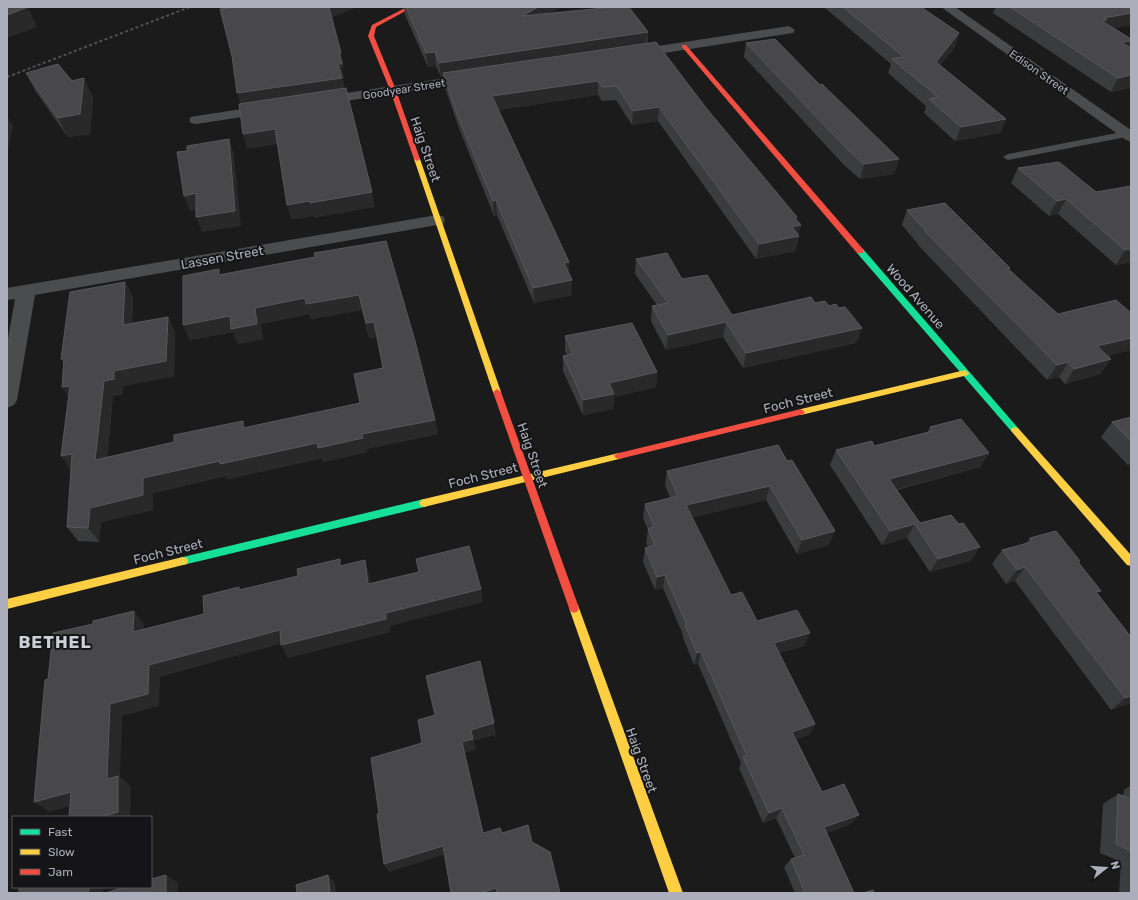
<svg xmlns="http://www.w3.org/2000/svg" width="1138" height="900" font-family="Rubik,sans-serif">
	<rect width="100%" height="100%" fill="#1b1b1b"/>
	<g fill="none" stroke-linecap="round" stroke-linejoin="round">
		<!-- lane -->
		<path fill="#4b4c4e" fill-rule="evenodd" d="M1127 131 1131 132V136L1008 160 1003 157 1008 154Z"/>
		<!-- street -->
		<g fill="#4b4c4e" fill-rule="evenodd">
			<path d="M941 7H955L1131 130V142L1126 140Z"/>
			<path d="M789 26 795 30 793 33 632 58 627 57 625 54 627 51 632 50Z"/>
			<path d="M473 74 478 75 480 78 478 81 319 105 314 104 312 101 314 98 319 97Z"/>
			<path d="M270 105 275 106 277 109 275 112 196 124 191 123 189 120 191 117 196 116Z"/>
			<path d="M437 215 443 216 445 220 443 224 35 295 17 400 14 405 7 408V344L15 299 7 300V288Z"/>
		</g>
		<!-- fast -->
		<g fill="#16e098" fill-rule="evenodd">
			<path d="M857 249H863L1018 428 1019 430 1018 432H1012L857 253Z"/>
			<path d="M424 499 427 500 429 503 427 506 424 507 183 565 179 564 178 561 179 558 183 557Z"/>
		</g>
		<!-- slow -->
		<g fill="#ffcf43" fill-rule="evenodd">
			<path d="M415 158 420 159 501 392 500 394H494L493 392 414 159Z"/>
			<path d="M965 370 969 373 968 375 801 415 797 412 801 409Z"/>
			<path d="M1015 427 1018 428 1131 555V566L1127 565 1012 432 1011 430 1012 428Z"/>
			<path d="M619 453 622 454 624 456 622 458 619 459 424 507 421 506 419 503 421 500 424 499Z"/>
			<path d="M183 557 187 558 188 561 187 564 7 609V599Z"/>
			<path d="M574 603 578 605 579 608 683 893H669L569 608 570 605Z"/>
		</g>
		<!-- jam -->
		<g fill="#f24e42" fill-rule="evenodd">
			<path d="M407 7H413L376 27 374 36 396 90 420 159 417 161 414 159 390 90 368 36 372 25Z"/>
			<path d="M682 45H686L863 249V253H857L682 47Z"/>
			<path d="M497 389 501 392 579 608 578 611 574 613 570 611 569 608 493 392Z"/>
			<path d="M801 409 805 412 804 414 619 459 616 458 614 456 616 454 619 453Z"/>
		</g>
		<!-- rail -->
		<path stroke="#505154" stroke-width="2" stroke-dasharray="3 2.5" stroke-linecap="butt" d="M7 77 190 7"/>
	</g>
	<!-- wall -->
	<g fill="#3b3c3d">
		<path d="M404 7H561L550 13 648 32V43L707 109 797 220 798 235 799 236 795 251 756 259 658 121 632 125 616 100 602 101 598 95 498 110 569 274 572 295 534 303 497 215 494 216 459 128 445 88 444 77H441L436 66 428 67 405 15Z"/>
		<path d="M824 7H921L955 47 940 65 1006 119 1000 133 955 141 924 113 926 106 888 73 891 64Z"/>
		<path d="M996 7H1131V25L1114 28 1131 39V44L1129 47 1131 48V88L1111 92 993 13Z"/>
		<path d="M746 43 820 85 899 159 894 174 860 179 844 165 744 57Z"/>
		<path d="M26 73 93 97 90 134 68 137 36 92Z"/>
		<path d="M1018 168 1096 192 1131 186V262L1116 265 1058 214 1049 216 1011 183Z"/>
		<path d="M907 210 1010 270 1058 314 1131 313V350L1108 356 1111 359 1100 374 1065 384 1059 377 1047 380 918 245V244L902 225Z"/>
		<path d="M386 241 438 434 366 449 367 452 323 462 322 458 228 479 226 476 153 493V510L101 522 99 542 78 541 67 527 125 282 133 297 132 323 168 317 175 332 174 376 123 386V394L113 396 107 457 360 403 383 368 377 337 369 338 362 310 311 319 309 314 261 324 263 339 238 344 233 332 190 340 183 325 221 274 315 257Z"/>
		<path d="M636 259 682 279 732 315 815 303 839 308 862 328 856 343 743 368 723 337 666 350 651 321 652 306 657 305 635 274Z"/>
		<path d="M565 336 657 372 656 387 614 397 613 409 583 415 563 371V356L567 355 565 351Z"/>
		<path d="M1131 417V464L1128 465 1101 437 1112 422Z"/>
		<path d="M930 427 989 453 980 467 897 490 920 523 971 561 930 572 907 538 882 545 830 465 836 450 874 446 927 432Z"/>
		<path d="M778 445 829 545 797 554 766 500 692 517 731 595 757 621 810 633 804 646 779 653 815 724 809 735 796 739 822 792 851 824 827 833 854 893H795L784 867 791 859 795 858 776 818 763 823 739 768 741 763 698 664 694 665 683 638V635L663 588 655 590 643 562 645 548 648 547 646 543 648 530 643 518 645 504 670 498 665 485 667 471Z"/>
		<path d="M1030 538 1079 563 1098 595 1131 637V703L1111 710 1015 581 1006 584 992 564 1002 550 1026 543Z"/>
		<path d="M1131 785V893H1119L1121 862 1100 853 1103 804 1118 794 1123 796 1124 790Z"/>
	</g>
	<!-- shaded-wall -->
	<g fill="#292929">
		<path d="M28 7 37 27 7 38V15Z"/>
		<path d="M329 7H357L331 18Z"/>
		<path d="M538 7H561L523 30 522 16Z"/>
		<path d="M1131 13V25L1102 31 1095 34 1104 18Z"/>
		<path d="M648 32 647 46 443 73 444 77H441L439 63Z"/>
		<path d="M959 33 955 47 932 76 936 62Z"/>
		<path d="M1131 41V44L1126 54 1121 42Z"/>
		<path d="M435 52 436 66 428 67 426 53Z"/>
		<path d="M339 53H341L344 67H342L344 78H343L345 92 242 108 237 93 338 64Z"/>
		<path d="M1131 75V88L1111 92 1118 78Z"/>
		<path d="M84 78 93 97 90 134 68 137 58 118Z"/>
		<path d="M598 81V95L493 111 492 96Z"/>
		<path d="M659 107 658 121 632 125 633 111Z"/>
		<path d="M7 115 13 126 7 154Z"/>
		<path d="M1006 119 1000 133 955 141 961 127Z"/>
		<path d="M275 129 279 144 247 149 243 134Z"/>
		<path d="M229 139 234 154 241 226 202 232 196 217Z"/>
		<path d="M899 159 894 174 860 179 864 164Z"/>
		<path d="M372 192 375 207 314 218 313 216 291 220 287 205 309 201Z"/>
		<path d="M196 193 202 208 190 211 184 196Z"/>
		<path d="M1066 199 1058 214 1049 216 1057 201Z"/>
		<path d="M496 200 497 215 494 216 493 201Z"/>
		<path d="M797 217 795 226 801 225 795 251 756 259 759 244 792 227 795 218Z"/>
		<path d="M1131 249V262L1116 265 1125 250Z"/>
		<path d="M569 262V277L564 263Z"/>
		<path d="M572 280V295L534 303 533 288Z"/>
		<path d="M125 282 133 297 131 340 123 325Z"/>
		<path d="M359 295 362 310 311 319 309 314 261 324 263 339 238 344 233 332 190 340 183 325 255 308 305 298Z"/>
		<path d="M168 317 175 332 174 376 123 386V394L113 396 105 474 95 460 104 381Z"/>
		<path d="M374 322 377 337 369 338 366 323Z"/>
		<path d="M726 322 723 337 666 350 668 335Z"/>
		<path d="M862 328 856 343 743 368 746 353Z"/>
		<path d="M1131 338V350L1087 362 1097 346Z"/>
		<path d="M61 359H64L71 374Z"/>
		<path d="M1111 359 1100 374 1065 384 1074 369Z"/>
		<path d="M1068 362 1059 377 1047 380 1057 365Z"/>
		<path d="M657 372 656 387 614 397 613 409 583 415V400L609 383Z"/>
		<path d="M70 386 72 402 62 387Z"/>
		<path d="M435 420 438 434 366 449 367 452 323 462 322 458 228 479 226 476 153 493V510L101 522 99 542 88 528 90 508 143 478 220 461 362 434Z"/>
		<path d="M243 421 250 436 243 428Z"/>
		<path d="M989 453 980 467 882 493 889 479Z"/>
		<path d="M72 454 71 471 61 456Z"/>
		<path d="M770 486 766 500 683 520 686 505Z"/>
		<path d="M915 524 907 538 882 545 890 531Z"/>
		<path d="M835 531 829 545 797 554 802 540Z"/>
		<path d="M980 547 971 561 930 572 938 559Z"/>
		<path d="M365 560 369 574 373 598 368 584Z"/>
		<path d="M1025 567 1015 581 1006 584 1017 570Z"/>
		<path d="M665 575 663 588 655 590 657 577Z"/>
		<path d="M481 589 483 602 390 626 391 632 288 658 281 645 386 613Z"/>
		<path d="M134 611 144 624V645L133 632Z"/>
		<path d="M280 630 287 642 160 677 159 706 122 716 120 777 131 786 130 817H101L107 779 110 704 149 665Z"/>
		<path d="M810 633 804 646 769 656 774 643Z"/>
		<path d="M701 652 698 664 694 665 697 653Z"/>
		<path d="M1131 696V703L1111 710 1125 698Z"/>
		<path d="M494 723 496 735 474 741 476 750 465 753 485 842 462 742 471 730Z"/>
		<path d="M815 724 809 735 786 743 792 732Z"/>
		<path d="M71 792 85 802 49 812 34 802Z"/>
		<path d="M782 808 776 818 763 823 769 813Z"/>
		<path d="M859 815 851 824 817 837 824 827Z"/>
		<path d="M443 846 446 854 389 872 384 864Z"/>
		<path d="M166 875 178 883V893H166Z"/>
		<path d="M328 875 335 883 336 893H330Z"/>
		<path d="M89 887H103V893H88Z"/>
		<path d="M496 888 497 893H481Z"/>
	</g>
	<!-- building -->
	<g fill="#48484a" stroke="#57585c">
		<path d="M7 7H28L7 15Z"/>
		<path d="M236 7H329L341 53H339L342 64H338L342 78 237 93 232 56 220 9Z"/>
		<path d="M406 7H538L522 16 613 7H629L648 32 439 63 435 52 426 53Z"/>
		<path d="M843 7H921L959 33 936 62 1006 119 961 127 929 99 938 97 892 59 904 57Z"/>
		<path d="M1010 7H1131V13L1104 18 1107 20 1102 21 1131 39V41L1121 42 1131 48V75L1118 78Z"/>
		<path d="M775 39 820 85 822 84 899 159 864 164 848 150 746 43Z"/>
		<path d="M656 42 707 109 797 217 795 218 801 225 792 227 799 236 759 244 659 107 633 111 617 86 602 87 598 81 492 96 569 262 564 263 572 280 533 288 496 200 493 201 457 114 443 73Z"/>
		<path d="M58 64 72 81 84 78 80 114 58 118 26 73Z"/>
		<path d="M346 88 372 192 310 203 309 201 287 205 275 129 243 134 239 104Z"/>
		<path d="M229 139 235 211 196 217V193L184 196 177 152 187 151V146Z"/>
		<path d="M1059 162 1096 192 1131 186V249L1125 250 1066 199 1057 201 1018 168Z"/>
		<path d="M945 203 1010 268 1008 269 1058 314 1116 300 1131 313V338L1097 346 1111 359 1074 369 1068 362 1057 365 924 230H925L907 210Z"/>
		<path d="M386 241 415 341 435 420 362 434 363 438 318 448 317 443 220 464V461L143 478V495L90 508 88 528 67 527 72 454 61 456 70 386 62 387 64 359H61L70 292 125 282 123 325 168 317 166 361 114 371V379L104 381 95 460 174 442V435L243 421V428L360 403 354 374 383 368 374 322 366 323 359 295 306 304 305 298 255 308 257 324 231 329 230 316 183 325V276L219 269V275L315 257 314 253Z"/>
		<path d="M667 253 682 279 707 275 732 315 811 297 815 303 825 301 829 306 836 304 839 308 845 307 862 328 746 353 726 322 668 335 652 306 668 303 636 259Z"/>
		<path d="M632 323 657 372 609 383 614 394 583 400 563 356 573 354 565 336Z"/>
		<path d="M1131 417V441L1112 422Z"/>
		<path d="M961 419 989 453 889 479 920 523 951 515 959 524 963 523 980 547 938 559 915 524 890 531 836 450 872 441 874 446 933 431 930 427Z"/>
		<path d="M778 445 787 461 792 460 835 531 802 540 770 486 686 505 731 595 742 592 757 621 797 610 810 633 774 643 815 724 792 732 822 792 844 784 859 815 824 827 854 893H805L791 859 804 855 782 808 769 813 743 757 747 756 701 652 697 653 685 625H687L665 575 657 577 645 548 655 545 648 529 654 527 645 504 678 496 667 471Z"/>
		<path d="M1056 531 1080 561 1078 562 1101 591 1096 592 1131 637V696L1125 698 1025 567 1017 570 1002 550 1032 542 1030 538Z"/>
		<path d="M469 546 481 589 386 613V619L281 645 280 630 149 665 148 694 110 704 107 779 118 776V812L101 817H69L71 792 34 802 45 680 48 679 53 633 93 624V621L134 611 133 632 204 614 203 596 239 587V590L298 576 297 569 340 559V566L365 560 368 584 419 572 416 559Z"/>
		<path d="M480 661 494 723 471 730 473 739 462 742 483 833 500 828 502 833 528 825 532 842 550 852 560 893H497L496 888 481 893H451L443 846 384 864 377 814H379L371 758 422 743 418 720 435 715 426 676Z"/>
		<path d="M1118 794 1131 799V851L1116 844Z"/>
		<path d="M166 875V893H105L125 887H151V879Z"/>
		<path d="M328 875 330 893H297L296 885Z"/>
		<path d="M19 887H89L88 893H19Z"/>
		<path d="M873 890 874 893H863Z"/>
	</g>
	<g text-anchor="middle" stroke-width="4" stroke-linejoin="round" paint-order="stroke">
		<!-- far-street labels -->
		<g font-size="11" fill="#acafbb" stroke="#151517">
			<text transform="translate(1039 72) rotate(35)" y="4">Edison Street</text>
			<text transform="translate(404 89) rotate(-9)" y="4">Goodyear Street</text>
		</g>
		<!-- street labels -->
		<g font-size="13" fill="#acafbb" stroke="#151517">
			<text transform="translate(426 149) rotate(71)" y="5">Haig Street</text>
			<text transform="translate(222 257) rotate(-10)" y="5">Lassen Street</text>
			<text transform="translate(916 296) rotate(49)" y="5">Wood Avenue</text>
			<text transform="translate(798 400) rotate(-14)" y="5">Foch Street</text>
			<text transform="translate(533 455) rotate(71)" y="5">Haig Street</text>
			<text transform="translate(483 475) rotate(-14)" y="5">Foch Street</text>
			<text transform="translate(168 551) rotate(-14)" y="5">Foch Street</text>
			<text transform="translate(642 760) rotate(70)" y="5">Haig Street</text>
		</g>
		<!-- district labels -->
		<g font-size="17" font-weight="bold" letter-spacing="1" fill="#cdcfd7" stroke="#151517">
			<text x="55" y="648">BETHEL</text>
		</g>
	</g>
	<!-- border -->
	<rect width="1138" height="900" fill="none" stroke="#acafbb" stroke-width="16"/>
	<!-- legend -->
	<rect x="12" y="816" width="140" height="72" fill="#151517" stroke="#515359"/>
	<rect x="20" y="829" width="20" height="6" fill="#16e098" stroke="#515359"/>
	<text x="48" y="836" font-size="12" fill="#acafbb">Fast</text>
	<rect x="20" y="849" width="20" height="6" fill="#ffcf43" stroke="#515359"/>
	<text x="48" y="856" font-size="12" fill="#acafbb">Slow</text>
	<rect x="20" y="869" width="20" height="6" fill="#f24e42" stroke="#515359"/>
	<text x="48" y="876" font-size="12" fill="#acafbb">Jam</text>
	<!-- north arrow -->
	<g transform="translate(1106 868) rotate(73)" stroke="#151517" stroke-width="3" paint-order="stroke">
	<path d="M0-3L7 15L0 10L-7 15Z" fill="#acafbb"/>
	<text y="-6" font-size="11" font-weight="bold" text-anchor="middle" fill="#acafbb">N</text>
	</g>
</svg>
